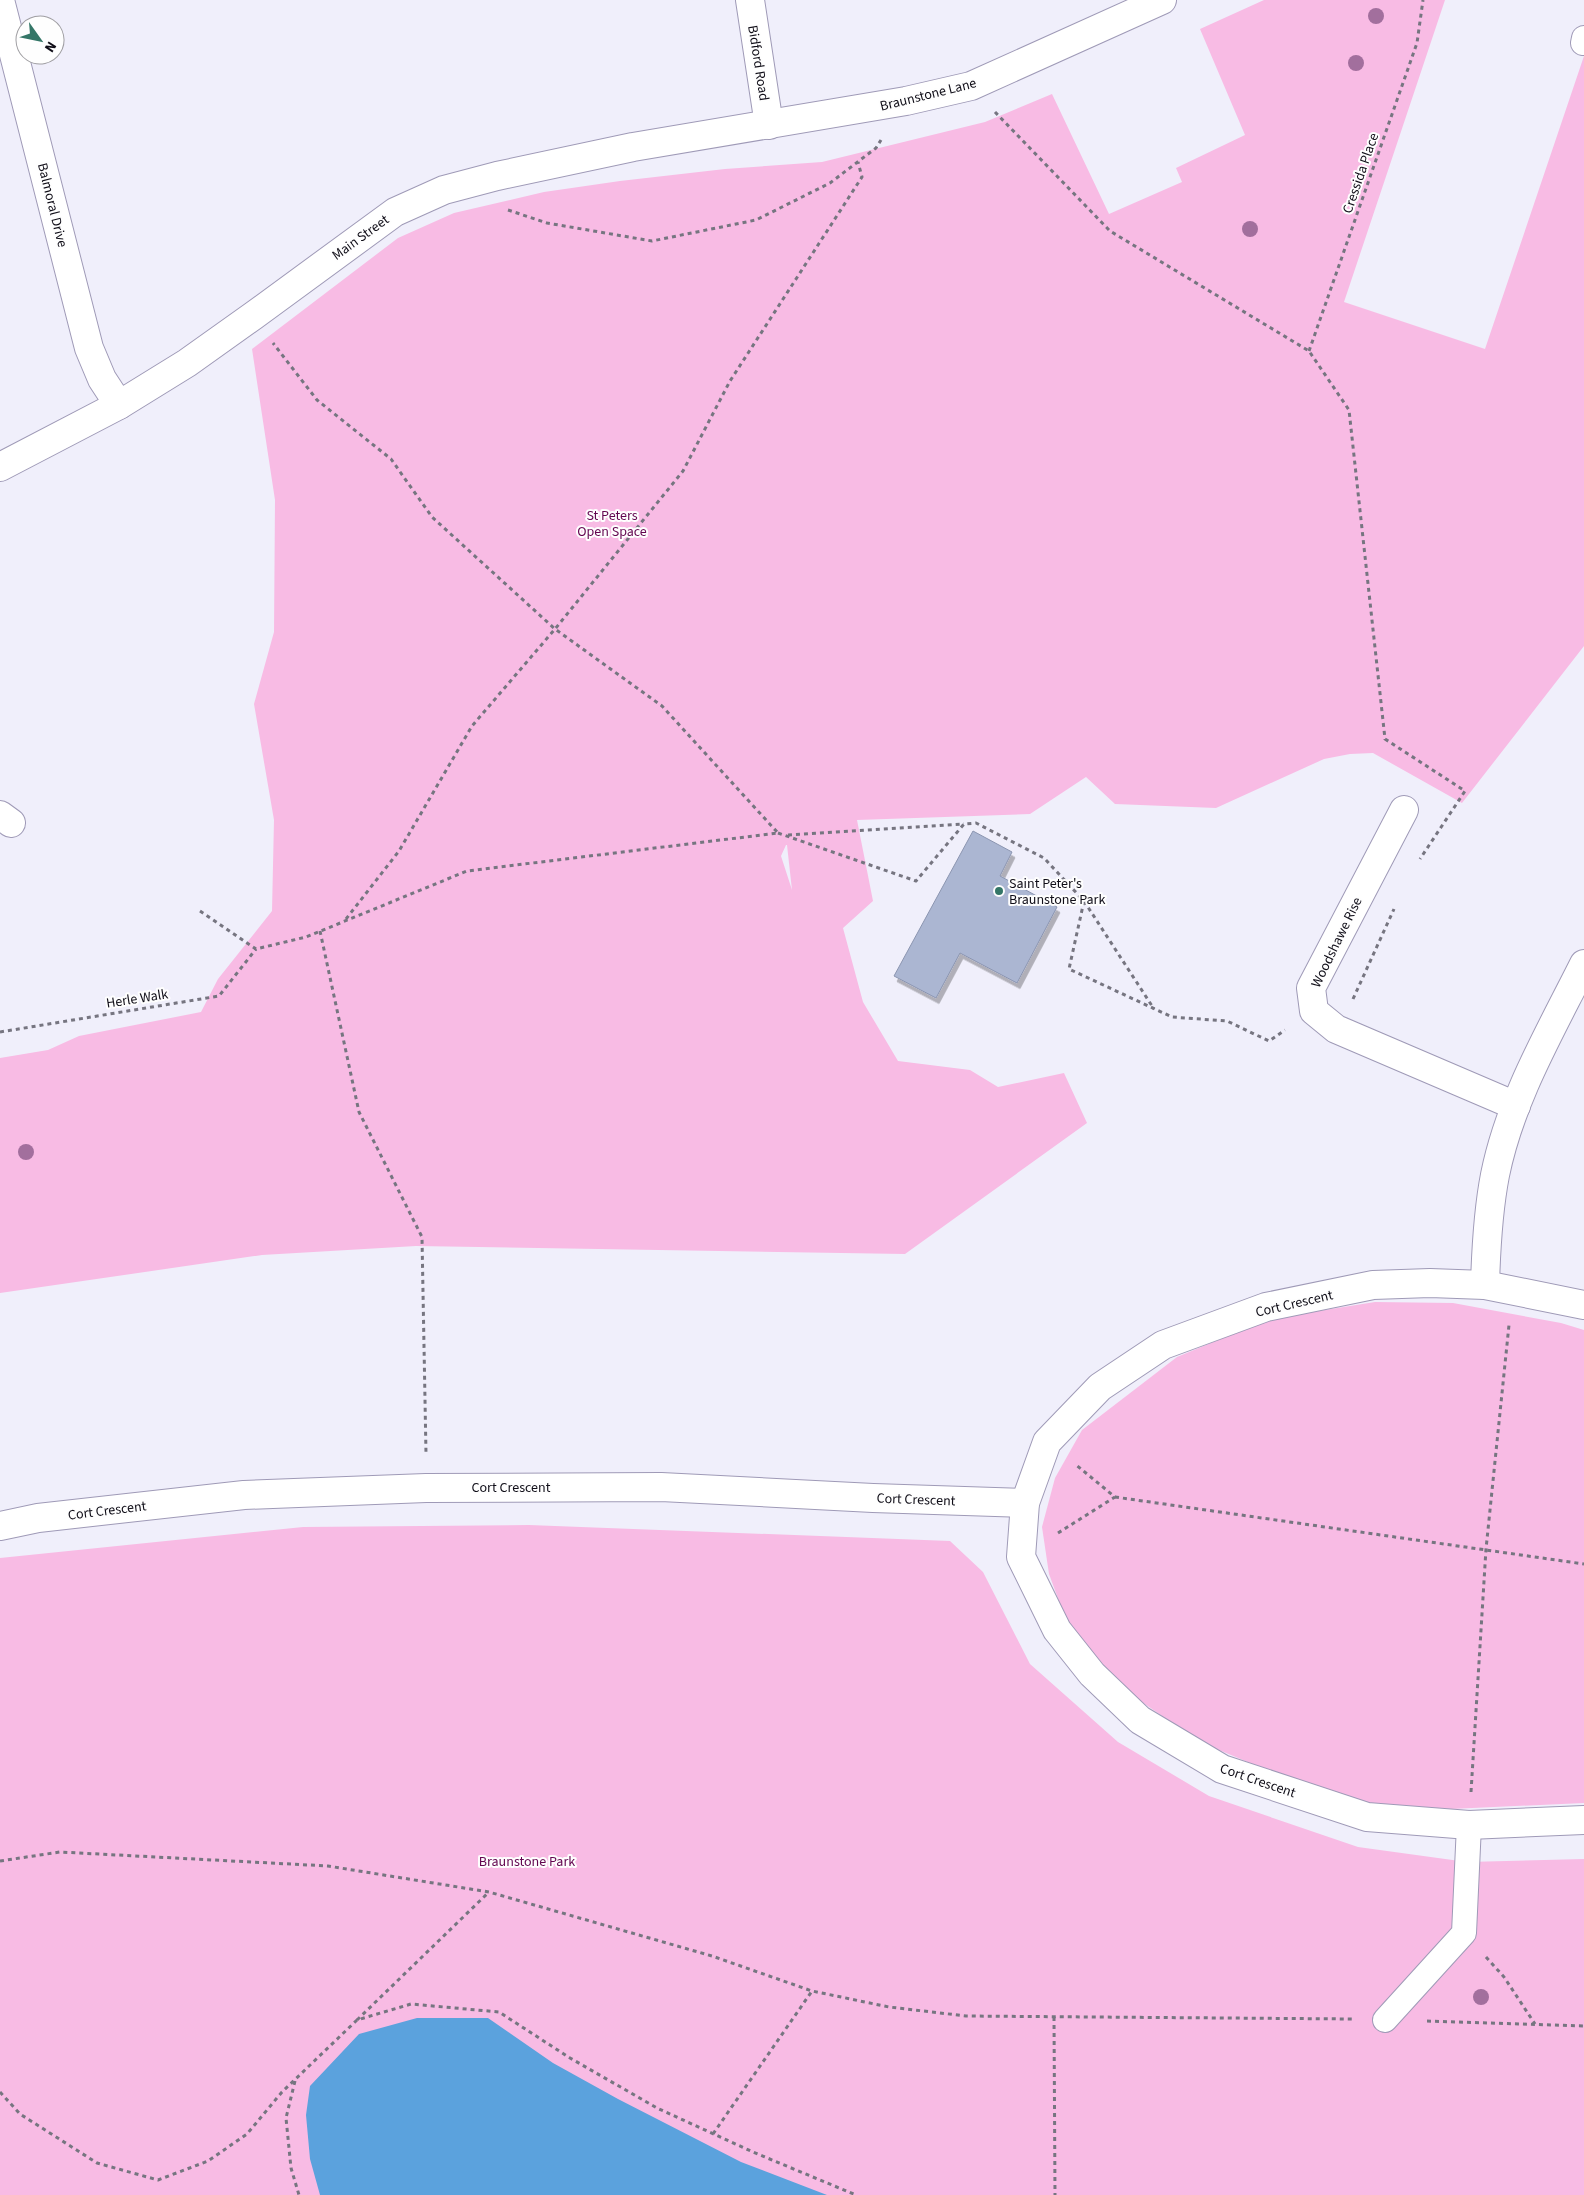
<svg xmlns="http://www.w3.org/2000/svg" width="1584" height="2195" font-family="'Source Sans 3',sans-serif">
	<defs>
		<filter id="shadow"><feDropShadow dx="3" dy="5.5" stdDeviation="0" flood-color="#0004"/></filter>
	</defs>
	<rect width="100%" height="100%" fill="#f0effb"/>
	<!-- green -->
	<g fill="#f8bbe4" fill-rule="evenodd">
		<path d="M1264 0H1445L1344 302 1485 349 1584 56V646L1462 803 1373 753 1350 754 1324 759 1216 808 1115 804 1086 777 1030 814 857 820 873 901 843 928 863 1002 898 1061 970 1070 998 1087 1064 1073 1087 1123 905 1254 416 1246 262 1255 0 1293V1058L48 1050 79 1036 201 1012 218 979 272 911 274 820 254 704 274 632 275 500 252 349 398 238 454 213 544 192 620 181 725 169 822 162 985 122 1052 94 1109 214 1182 182 1176 168 1245 135 1200 29ZM786 845H787L792 890 781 856Z"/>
		<path d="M1375 1302 1453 1303 1561 1323 1584 1330V1803L1451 1809 1371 1803 1295 1782 1200 1742 1120 1687 1070 1631 1049 1574 1042 1527 1055 1478 1082 1430 1177 1357 1269 1319Z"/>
		<path d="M529 1525 950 1541 983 1572 1030 1664 1118 1742 1209 1796 1358 1847 1467 1862 1584 1859V2195H0V1558L303 1527Z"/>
	</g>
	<!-- water -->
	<path fill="#5ba2dd" d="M417 2018H488L553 2063 618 2099 741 2162 827 2195H320L310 2159 306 2115 310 2086 359 2034Z"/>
	<!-- building -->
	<path fill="#abb6d2" stroke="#8b95b0" filter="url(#shadow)" d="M973 831 1012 852 1000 876 1057 907 1017 983 960 953 936 998 894 976Z"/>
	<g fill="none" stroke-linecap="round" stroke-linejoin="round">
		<!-- service casing -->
		<g stroke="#9f9ab7" stroke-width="26">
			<g id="service">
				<path d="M1583 43 1584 38"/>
				<path d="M1385 2020 1464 1933 1469 1825"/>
			</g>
		</g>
		<!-- minor casing -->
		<g stroke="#9f9ab7" stroke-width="30">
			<g id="minor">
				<path d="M0 0 89 348 102 379 119 405"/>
				<path d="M750 0 769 125"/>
				<path d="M1404 810 1311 988 1314 1011 1336 1029 1516 1106"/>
				<path d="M0 815 11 823"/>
				<path d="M1485 1285C1486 1249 1488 1211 1495 1175 1510 1100 1550 1032 1584 964"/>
				<path d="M1584 1305 1485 1285 1430 1283 1373 1285 1266 1307 1163 1345 1100 1387 1047 1442 1025 1503 1021 1557 1057 1630 1092 1674 1140 1720 1222 1769 1367 1817 1469 1825 1584 1820"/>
				<path d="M0 1526 38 1518 244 1495 426 1488 661 1487 873 1498 1025 1503"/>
			</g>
		</g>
		<!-- tertiary casing -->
		<g stroke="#9f9ab7" stroke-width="30">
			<path id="tertiary" d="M0 467 119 405 187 363 253 316 395 212 444 190 497 176 633 147 906 101 971 86 1162 0"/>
		</g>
		<!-- path -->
		<g stroke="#767580" stroke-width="3" stroke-dasharray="4 4" stroke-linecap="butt">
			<path d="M995 112 1110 231 1309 351 1349 410 1385 739 1465 791 1420 859"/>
			<path d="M508 210 547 223 652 241 756 220 830 183 876 148 881 140"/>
			<path d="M1309 351 1417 43 1423 0"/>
			<path d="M778 833 916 881 964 824 976 823 1044 858 1084 901 1069 969 1172 1017 1227 1021 1269 1041 1285 1030"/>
			<path d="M788 835 964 824"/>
			<path d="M1084 901 1154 1009"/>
			<path d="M200 911 256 949 306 937 467 871 778 833 662 706 555 629 432 517 391 459 317 400 273 343"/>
			<path d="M346 919 399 851 472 726 555 629 683 471 730 381 862 177 858 162"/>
			<path d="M320 931 359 1112 422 1237 426 1454"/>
			<path d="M1353 999 1394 909"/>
			<path d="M0 1032 219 996 256 949"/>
			<path d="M1115 1497 1584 1564"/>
			<path d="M1058 1533 1115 1497 1075 1464"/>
			<path d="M1471 1792 1486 1549 1509 1325"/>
			<path d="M0 1861 60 1852 328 1866 489 1892 712 1956 812 1991 889 2007 966 2016 1353 2019"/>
			<path d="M1486 1957 1504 1977 1535 2024"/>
			<path d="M1054 2017 1055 2195"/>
			<path d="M357 2020 489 1892"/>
			<path d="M1427 2021 1584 2026"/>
			<path d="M295 2081 286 2118 291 2168 299 2195"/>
			<path d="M0 2092 20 2114 97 2163 158 2180 208 2161 247 2134 282 2092 357 2020 411 2004 499 2012 570 2058 657 2108 753 2152 856 2195"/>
			<path d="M713 2134 812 1991"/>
		</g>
		<!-- service -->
		<use href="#service" stroke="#fff" stroke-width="24"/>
		<!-- minor -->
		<use href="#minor" stroke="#fff" stroke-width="28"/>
		<!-- tertiary -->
		<use href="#tertiary" stroke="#fff" stroke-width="28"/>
	</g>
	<!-- trees -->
	<g fill="#a26f9d">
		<circle cx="1376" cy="16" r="8"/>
		<circle cx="1356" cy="63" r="8"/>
		<circle cx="1250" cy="229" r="8"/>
		<circle cx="26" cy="1152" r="8"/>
		<circle cx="1481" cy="1997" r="8"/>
	</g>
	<!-- markers -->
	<circle fill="#347667" stroke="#fefefe" stroke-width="2" cx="999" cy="891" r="5"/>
	<g text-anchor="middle" stroke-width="4" stroke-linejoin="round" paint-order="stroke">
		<!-- street labels -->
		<g font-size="14" fill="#100e18" stroke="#fefefe">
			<text transform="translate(759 63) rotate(81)" y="5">Bidford Road</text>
			<text transform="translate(928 94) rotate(-14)" y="5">Braunstone Lane</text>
			<text transform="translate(1360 173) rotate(-71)" y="5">Cressida Place</text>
			<text transform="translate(53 205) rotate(76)" y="5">Balmoral Drive</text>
			<text transform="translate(360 237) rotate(-36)" y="5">Main Street</text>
			<text transform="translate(1336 942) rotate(-64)" y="5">Woodshawe Rise</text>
			<text transform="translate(137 998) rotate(-9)" y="5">Herle Walk</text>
			<text transform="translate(1294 1303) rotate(-13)" y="5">Cort Crescent</text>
			<text x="511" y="1492">Cort Crescent</text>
			<text transform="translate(916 1499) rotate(2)" y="5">Cort Crescent</text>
			<text transform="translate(107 1510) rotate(-7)" y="5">Cort Crescent</text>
			<text transform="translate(1258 1780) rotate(19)" y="5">Cort Crescent</text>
		</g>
		<!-- park labels -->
		<g font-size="14" fill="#630650" stroke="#fefefe">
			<text x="612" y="520">St Peters<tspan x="612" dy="16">Open Space</tspan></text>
			<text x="527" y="1866">Braunstone Park</text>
		</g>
		<!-- poi labels -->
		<g font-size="14" fill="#100e18" stroke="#fefefe" text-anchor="start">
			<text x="1009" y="888">Saint Peter's<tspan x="1009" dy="16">Braunstone Park</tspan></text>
		</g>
	</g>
	<!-- north arrow -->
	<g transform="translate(40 40) rotate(123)"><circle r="24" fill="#fefefe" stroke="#9f9ea2"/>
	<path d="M0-4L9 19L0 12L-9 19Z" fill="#347667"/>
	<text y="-8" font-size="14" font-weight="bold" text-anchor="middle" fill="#100e18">N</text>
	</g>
</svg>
